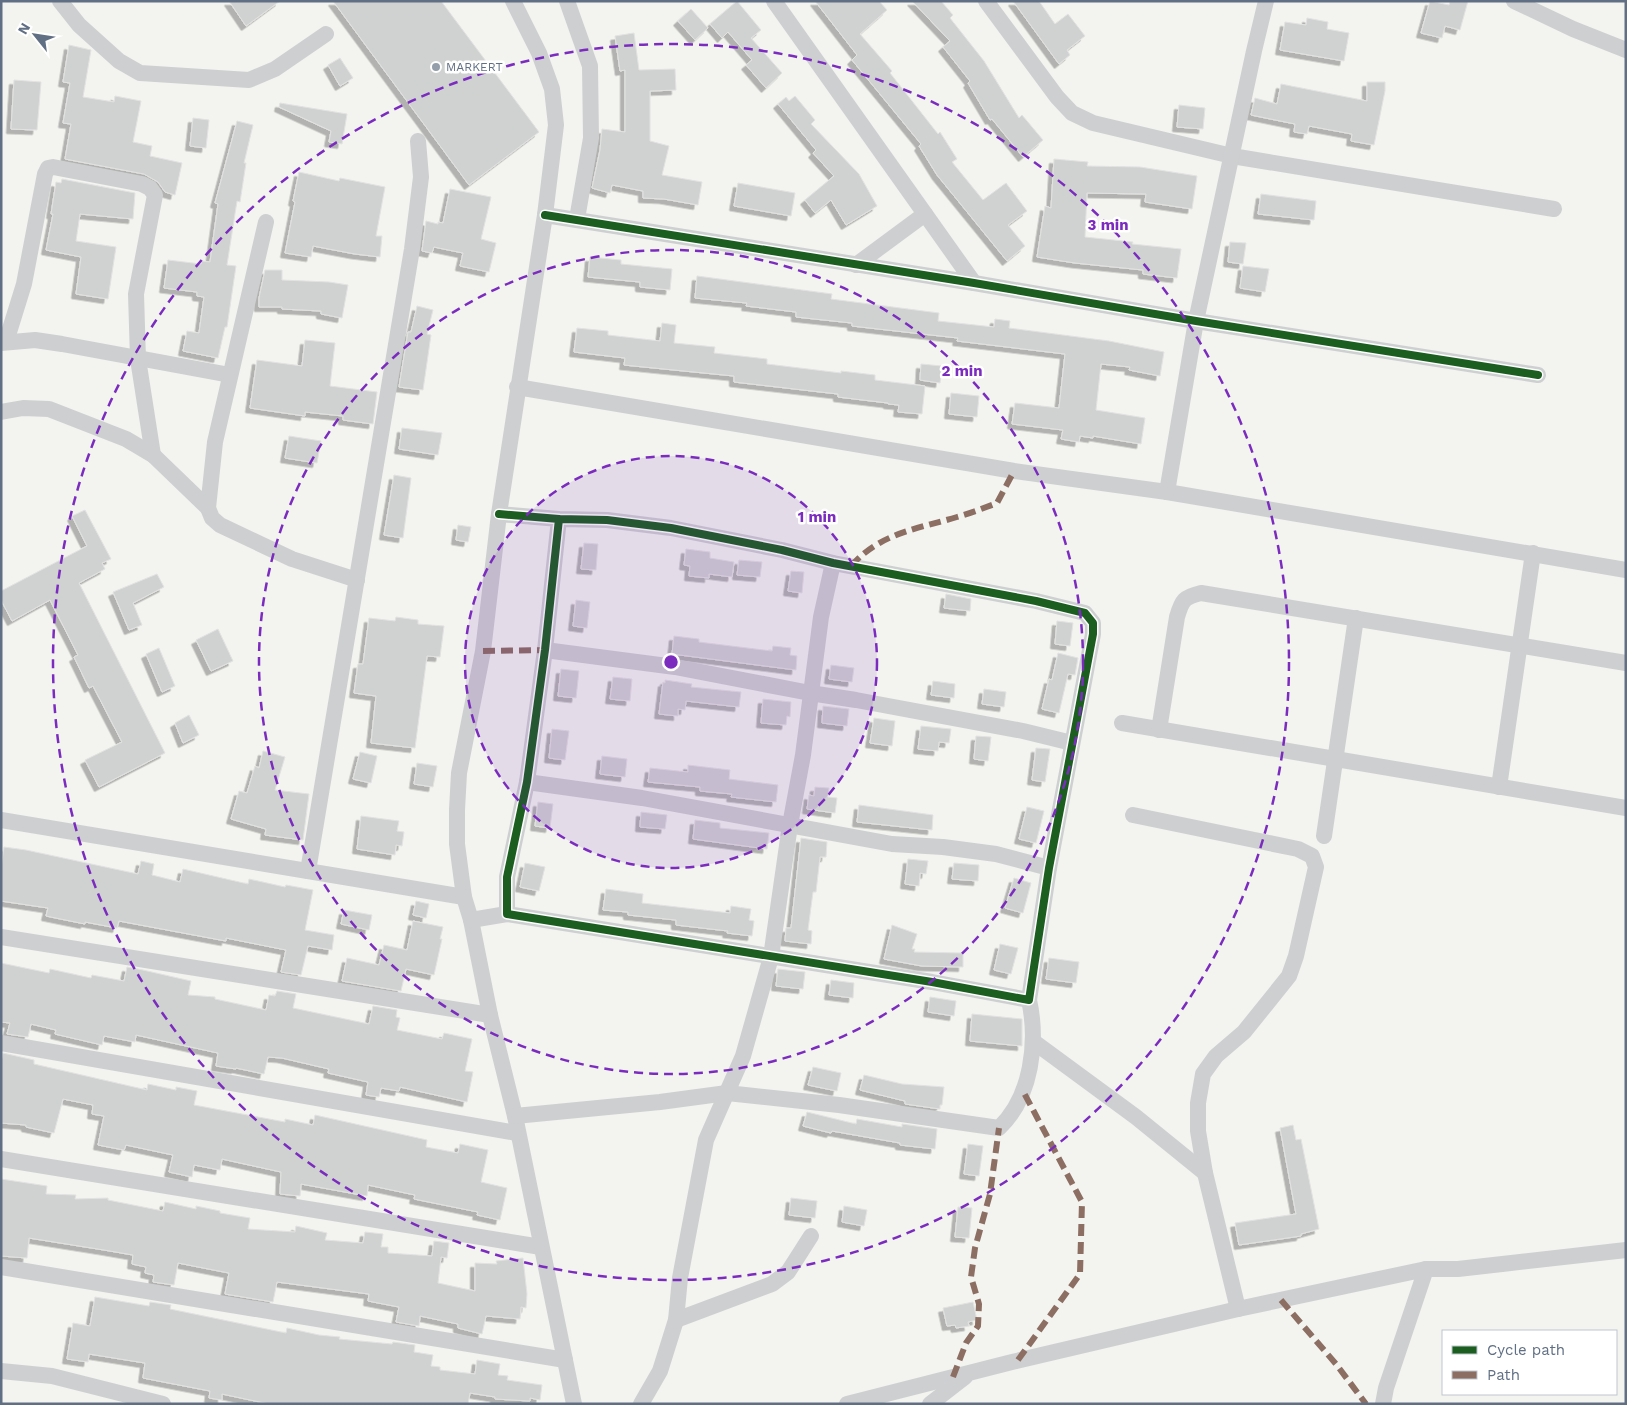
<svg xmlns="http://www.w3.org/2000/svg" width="1627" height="1405" font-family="'Work Sans',sans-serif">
	<defs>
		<filter id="shadow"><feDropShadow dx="-4.5" dy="4.5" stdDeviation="0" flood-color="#0004"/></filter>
	</defs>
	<rect width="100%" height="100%" fill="#f3f4f0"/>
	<!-- building -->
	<g fill="#d0d2d2" stroke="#e2e2e1" filter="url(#shadow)">
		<path d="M229 1H280L246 26Z"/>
		<path d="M333 1H441L539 132 469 185Z"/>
		<path d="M737 1 761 30 751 38 782 73 766 88 746 65 752 60 728 32 722 38 710 24Z"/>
		<path d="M815 1H879L887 10 860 34 892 71 890 73 938 134 940 132 957 159 952 162 983 200 1006 183 1027 211 1008 225 1025 246 1007 261 937 175 919 146 921 144 852 60 857 55Z"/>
		<path d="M912 1H941L953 15 950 18 984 61 1019 118 1022 115 1043 140 1023 157 992 119 990 120 968 83 970 81 943 47 950 41Z"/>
		<path d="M1013 1H1039L1055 24 1068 14 1085 36 1067 50 1070 55 1059 64Z"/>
		<path d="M1430 1 1449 5 1450 1H1468L1460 30 1445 26 1442 38 1421 33Z"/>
		<path d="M691 9 708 28 695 40 678 21Z"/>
		<path d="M1307 18 1328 22 1327 29 1349 33 1344 61 1280 50 1285 22 1306 25Z"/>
		<path d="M634 33 639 70 675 69 676 90 650 91V141L669 146 662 175 702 182 698 205 664 199 643 198V191L612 185 610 193 592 188 600 150 602 129 625 132V70L620 71 615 36Z"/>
		<path d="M69 45 91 50 83 97 114 102 115 96 141 101 133 142 152 146 150 156 182 163 175 195 165 192 158 182 144 174 65 159 71 124 63 123 70 83 63 82Z"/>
		<path d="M340 58 353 78 340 86 328 65Z"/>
		<path d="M14 80 41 82 37 130 11 129Z"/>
		<path d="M1367 82H1385V91L1374 145 1351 141 1352 134 1309 126 1307 134 1294 132 1295 124 1251 115 1255 98 1277 104 1281 84 1367 101Z"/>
		<path d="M795 96 815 120 811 124 859 174 877 206 846 225 831 200 815 213 805 200 834 176 813 153 816 150 778 104 786 97 789 101Z"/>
		<path d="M280 103 347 114 342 144 329 142 331 131 279 107Z"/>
		<path d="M1179 105 1205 108 1203 129 1177 127Z"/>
		<path d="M193 118 209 120 206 148 190 146Z"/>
		<path d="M237 121 253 125 244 163H246L240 202 237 201 227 265 236 266 227 327H225L218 358 183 351 187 331 199 333 204 297 197 296V292L164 288 168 260 201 264 202 261 210 262 218 204 215 203Z"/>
		<path d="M1054 159 1088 162 1087 166 1140 167 1197 176 1192 209 1145 202 1146 194 1087 193 1085 237 1133 242 1132 244 1181 249 1177 278 1143 274V270L1075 263 1037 257 1045 206 1051 208Z"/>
		<path d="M299 172 339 181 340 178 385 187 376 236H382L380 257 355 254 313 246 311 257 285 253 295 202 293 201Z"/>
		<path d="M62 179 135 193 133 219 80 214 76 241 116 247 108 299 76 294 81 257 46 250 53 214H51L56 182 61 183Z"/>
		<path d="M738 183 795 193 791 216 734 206Z"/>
		<path d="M450 189 491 197 481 239 496 243 489 272 460 266 463 253 434 247 432 253 422 251 426 221 438 224V222L443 223Z"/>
		<path d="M1261 194 1316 201 1314 220 1258 214Z"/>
		<path d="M1230 242 1246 243 1243 264 1228 262Z"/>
		<path d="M590 257 621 260V264L672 269 670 290 640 287V282L588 277Z"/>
		<path d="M1243 266 1269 269 1265 292 1240 288Z"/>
		<path d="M265 270H282V280L329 282 348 285 342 318 321 314V311L282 309V307H259V298Z"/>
		<path d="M697 276 832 294 831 299 939 313 938 321 994 327 995 319 1010 321 1009 328 1109 341 1164 352 1160 376 1129 370 1130 367 1101 364 1096 410 1145 418 1141 444 1093 436V438L1080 436 1079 442 1061 439 1063 430 1012 424 1015 403 1059 408 1065 354 957 341 958 338 852 326V323L796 317V312L746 306 747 303 695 298Z"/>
		<path d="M417 306 433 310 427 334 431 335 423 390 399 387 408 332H411Z"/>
		<path d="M662 323 676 325 674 343 715 347 714 353 767 359V364L841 373V371L875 375V380L925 386 922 414 898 412 899 405 888 404V403L838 397V394L734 382V376L624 365 625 358 574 352 577 328 608 331V335L660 341Z"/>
		<path d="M305 340 335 343 330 386 377 392 373 424 343 420V416L305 412V416L250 408 257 360 302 366Z"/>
		<path d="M921 364 942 366 940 383 920 380Z"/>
		<path d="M951 393 979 396 977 417 949 414Z"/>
		<path d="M402 428 442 433 438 455 399 449Z"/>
		<path d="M289 436 321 441 317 463 285 458Z"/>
		<path d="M394 475 411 478 403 538 384 535Z"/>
		<path d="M85 510 111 559 102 563 105 569 79 583 165 753 99 787 85 760 122 742 93 686 89 688 74 657 78 655 50 600 12 621 1 600V591L87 546 72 516Z"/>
		<path d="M458 525 471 527 468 542 456 540Z"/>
		<path d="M584 543 598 544 596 570 581 569Z"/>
		<path d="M686 549 710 552V558L734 562 732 577 709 574V578L689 576 690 566 684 565Z"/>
		<path d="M739 560 762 562 760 577 737 575Z"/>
		<path d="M791 571 804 572 802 593 788 591Z"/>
		<path d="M157 574 164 587 133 603 142 625 129 630 113 592Z"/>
		<path d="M946 594 971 599 970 611 944 608Z"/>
		<path d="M576 600 590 602 587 628 573 626Z"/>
		<path d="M396 617 418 620V624L444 626 440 657 427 656 415 748 371 743 376 696 354 693 358 664H363L369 618 395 621Z"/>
		<path d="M1057 621 1073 623 1070 646 1055 644Z"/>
		<path d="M218 629 233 661 211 671 196 640Z"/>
		<path d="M674 636 699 639V642L772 651 773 646 791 648 790 655 797 656 796 670 672 654Z"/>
		<path d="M159 648 175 686 162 692 146 654Z"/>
		<path d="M1058 653 1078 658 1075 675 1068 674 1059 713 1042 709 1049 679 1052 680Z"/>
		<path d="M831 665 854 668 852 682 829 679Z"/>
		<path d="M561 669 579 671 576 698 558 696Z"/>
		<path d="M613 677 632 679 630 701 610 699Z"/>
		<path d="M665 680 692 684 691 687 741 692 739 707 686 701 685 710 678 709V716L659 714 663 682 665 683Z"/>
		<path d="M933 681 955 684 954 698 931 695Z"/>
		<path d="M984 689 1006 692 1004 707 982 704Z"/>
		<path d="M763 699 791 702 790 717 787 716 786 725 761 723Z"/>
		<path d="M823 706 849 709 847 726 822 723Z"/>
		<path d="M189 715 199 735 183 743 175 723Z"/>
		<path d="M874 718 895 721 892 746 870 743Z"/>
		<path d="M921 726 951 729 949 743 939 742 938 751 918 749Z"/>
		<path d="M552 729 569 731 565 760 549 758Z"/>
		<path d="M976 736 991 737 988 761 974 759Z"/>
		<path d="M1036 748 1050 749 1045 782 1032 780Z"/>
		<path d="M263 751 285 757 275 790 309 794 303 840 265 835 266 829 231 819 239 791 247 793 255 766 259 768Z"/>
		<path d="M360 752 377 756 371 783 353 779Z"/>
		<path d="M602 756 627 759 625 777 600 774Z"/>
		<path d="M417 763 437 766 433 787 414 784Z"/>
		<path d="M688 765 730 770 729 779 778 785 776 802 731 797 732 794 700 791V787L648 782 650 768 688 772Z"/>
		<path d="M815 787 829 788 828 797 837 798 835 813 807 809 809 795 814 796Z"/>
		<path d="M538 802 553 804 550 828 535 826Z"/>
		<path d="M859 805 933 815 932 830 857 822Z"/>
		<path d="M1027 807 1044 811 1036 843 1019 839Z"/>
		<path d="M641 812 667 815 665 829 640 827Z"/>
		<path d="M361 816 399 821 397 831 404 832 402 846 396 845 395 855 357 849Z"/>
		<path d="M695 820 720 823V828L769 833 767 849 693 839Z"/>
		<path d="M801 838 827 842 826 857H820L816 892H813L808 930 812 931 811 944 785 941 786 928H791Z"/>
		<path d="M4 847 26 850 138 874 141 861 154 864 152 875 180 882 183 869 248 884 249 879 285 887 286 885 313 890 305 930 334 935 332 950 308 946 301 975 281 972 286 950 226 938V941L119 921 117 928 85 922V924L46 916 48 908 1 901V868Z"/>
		<path d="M908 859 928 861 926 874 920 873 919 886 905 884Z"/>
		<path d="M525 863 545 867 539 891 520 887Z"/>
		<path d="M954 863 979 865 978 881 952 879Z"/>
		<path d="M1014 878 1031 883 1023 913 1005 908Z"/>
		<path d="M606 889 643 894 642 903 730 913 731 906 751 909 749 920 754 921 752 936 727 933 728 931 676 925V920L628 915V912L603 910Z"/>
		<path d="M416 901 429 904 426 918 413 915Z"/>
		<path d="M344 910 372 915 369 930 341 924Z"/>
		<path d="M413 921 443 927 440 939H442L434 975 406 969 401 991 342 981 347 958 379 965 384 945 407 950Z"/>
		<path d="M892 925 917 934 912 949H915L914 952 963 953V967L922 966 884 959Z"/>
		<path d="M1000 944 1018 948 1011 974 994 970Z"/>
		<path d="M1049 958 1079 962 1076 983 1046 979Z"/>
		<path d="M1 963 49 973 50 969 91 978 92 975 124 981 127 967 143 970 191 981 188 995 215 997V999L266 1010 269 995 275 996 277 991 296 994 293 1008 369 1024 373 1006 397 1010 396 1017 400 1018 397 1030 442 1039 444 1033 472 1039 465 1071 473 1072 467 1102 400 1087 399 1091 381 1088 379 1097 366 1095 368 1082 328 1073 329 1069 282 1058 268 1057 264 1074 236 1068V1069L216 1066 218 1053 136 1035 135 1042 104 1036 102 1045 55 1034 56 1030 31 1024 28 1037 7 1034 10 1023 1 1022Z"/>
		<path d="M778 969 805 972 803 989 776 986Z"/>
		<path d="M831 980 854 983 853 998 829 995Z"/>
		<path d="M930 997 956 1001 954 1016 928 1012Z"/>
		<path d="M972 1014 1022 1019V1046L970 1041Z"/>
		<path d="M3 1053 34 1060V1064L147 1090 148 1084 176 1090V1087L197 1091 194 1105 285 1122V1119L313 1125 315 1115 427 1140 426 1147 458 1153 460 1144 488 1150 481 1182 507 1188 500 1220 477 1215 478 1212 414 1199 415 1195 368 1185 367 1196 301 1184 300 1196 280 1194 281 1172 222 1159 220 1170 194 1165 192 1177 169 1172 173 1155 126 1145 124 1150 98 1145 104 1116 92 1114 93 1105 63 1099 54 1133 26 1127V1125L1 1123V1061Z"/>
		<path d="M813 1067 841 1073 837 1091 808 1085Z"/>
		<path d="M864 1075 902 1084 944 1087 942 1105H940V1109L905 1104V1101L860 1090Z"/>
		<path d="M807 1112 856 1124 857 1119 902 1127V1124L937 1129 935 1149 900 1145V1143L832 1131 831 1133 803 1126Z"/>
		<path d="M1293 1125 1296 1140 1301 1139 1319 1229 1301 1234V1236L1239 1245 1235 1223 1296 1214 1280 1128Z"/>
		<path d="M968 1144 983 1146 979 1176 964 1174Z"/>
		<path d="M1 1179 47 1186 46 1194 76 1195 75 1199 108 1198V1200L163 1211 165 1202 196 1209V1206L220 1211V1213L250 1218 248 1229 295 1232 296 1226 327 1233 325 1240 363 1243 365 1232 383 1234 381 1247H388V1253L432 1256 434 1241 449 1243 447 1258 441 1257 438 1283 475 1291V1263L497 1264 496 1261 523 1258 527 1294 526 1308 521 1307 520 1319 486 1316 482 1334 458 1328V1324L420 1316 419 1326 396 1322 399 1307 368 1301 369 1294 277 1282 273 1302 225 1294 229 1273 178 1263 174 1285 153 1282 154 1275 145 1273 146 1267 132 1264 133 1255 104 1250 29 1238 27 1258 1 1256Z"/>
		<path d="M791 1198 817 1201 815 1218 789 1215Z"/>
		<path d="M844 1206 867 1210 864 1226 842 1222Z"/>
		<path d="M958 1207 972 1208 969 1238 955 1237Z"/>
		<path d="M95 1297 149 1306 150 1302 171 1305 170 1309 286 1333 287 1328 319 1335 340 1337 339 1339 392 1344 393 1342 415 1345 414 1352 433 1355 431 1366 440 1367V1370L475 1374 477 1360 500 1364 498 1375 508 1376 507 1380 542 1385 540 1400 530 1398V1401L495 1399V1397L470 1393 468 1404H269L222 1394V1400L209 1398 210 1391 143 1378 145 1363 89 1354 88 1362 67 1359 73 1323 90 1326Z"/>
		<path d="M973 1302 977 1320 968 1322 969 1326 956 1328 955 1325 947 1326 943 1308Z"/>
	</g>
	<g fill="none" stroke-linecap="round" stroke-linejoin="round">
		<!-- minor -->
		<g stroke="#cecfd0" stroke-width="16">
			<path d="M60 1 79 25 119 61 140 73 249 80 275 69 326 34"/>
			<path d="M513 1 539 53 552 89 556 125 545 215 499 514 483 651 459 773 457 810V844L464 897 471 920 490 1015 515 1116 574 1404"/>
			<path d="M567 1 590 66 591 138 577 219"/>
			<path d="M774 1 974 283"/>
			<path d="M986 1 1057 97 1072 113 1093 123 1232 156 1554 209"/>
			<path d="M1514 1 1573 29 1626 50"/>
			<path d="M545 215 974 283 1196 321 1538 375"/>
			<path d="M266 222 215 442 208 508 212 518 220 525 292 559 357 580"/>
			<path d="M856 265 925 214"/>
			<path d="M6 342 24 284 45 174 48 168 53 167 142 184 150 188 155 195 136 294 138 359 153 455"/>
			<path d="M1 343 35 340 62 344 230 375"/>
			<path d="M517 387 1014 471 1167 492 1626 570"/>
			<path d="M1 412 23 408 49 409 126 439 153 455 208 508"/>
			<path d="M1167 492 1196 321 1254 51 1266 1"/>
			<path d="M499 514 559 519 607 520 671 528 782 550 833 563 1036 601 1085 613 1093 623V634L1049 868 1029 1000 932 982 507 914V877L527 782 545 650 559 519"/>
			<path d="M545 650 675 667 810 693 856 700 1023 731 1072 743"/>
			<path d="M1122 723 1626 808"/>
			<path d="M1159 730 1177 617C1182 600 1184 597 1201 593L1626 663"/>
			<path d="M527 782 642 798 892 844 943 847 996 854 1049 868"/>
			<path d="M1499 787 1533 553"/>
			<path d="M1133 815 1298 849 1312 856 1316 867 1296 956 1289 976 1244 1032 1216 1056 1203 1074 1198 1103V1131L1205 1173 1238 1309"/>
			<path d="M1 820 464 897"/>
			<path d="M1324 836 1356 618"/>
			<path d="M308 871 412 249 421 177 418 141"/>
			<path d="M471 920 507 914"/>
			<path d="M1 937 490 1015"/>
			<path d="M1034 1042 1136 1117 1205 1173"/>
			<path d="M1 1043 517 1133"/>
			<path d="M515 1116 660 1102 727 1093 839 1105 999 1128C1032 1097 1038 1041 1029 1000"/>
			<path d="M1 1159 541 1247"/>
			<path d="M1 1267 565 1360"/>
			<path d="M676 1320 772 1284 788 1272 811 1236"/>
			<path d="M1 1371 52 1376 163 1404"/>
			<path d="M641 1404 660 1371 676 1320 680 1278 706 1140 743 1056 771 957 790 825 803 755 821 617 833 563"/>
			<path d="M847 1404 1012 1362 1238 1309 1426 1269H1458L1626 1250"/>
			<path d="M930 1404 965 1377"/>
			<path d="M1383 1404 1386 1388 1426 1269"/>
		</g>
		<!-- quiet -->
		<g stroke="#8d6e63" stroke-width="6" stroke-dasharray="12 6" stroke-linecap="butt">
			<path d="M851 566C880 533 917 529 957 517 971 513 984 508 997 503L1014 471"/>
			<path d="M483 651 545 650"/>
			<path d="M1281 1300 1336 1364 1366 1404"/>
			<path d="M1018 1360 1080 1274 1082 1202 1023 1091"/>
			<path d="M953 1377 966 1343 978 1326 979 1304 971 1277 975 1248 990 1194 999 1128"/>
		</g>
		<!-- cycleway casing -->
		<g stroke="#fff" stroke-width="11">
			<g id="cycleway">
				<path d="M545 215 974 283 1196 321 1538 375"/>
				<path d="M499 514 559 519 607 520 671 528 782 550 833 563 1036 601 1085 613 1093 623V634L1049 868 1029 1000 932 982 507 914V877L527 782 545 650 559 519"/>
			</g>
		</g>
		<!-- cycleway -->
		<use href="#cycleway" stroke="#1b5e20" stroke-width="8"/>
	</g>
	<!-- distance rings -->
	<circle cx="671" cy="662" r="206" fill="#7b2cbf" fill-opacity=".12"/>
	<g fill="none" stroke="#7b2cbf" stroke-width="2.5" stroke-dasharray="9 6">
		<circle cx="671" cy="662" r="206"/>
		<circle cx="671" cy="662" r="412"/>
		<circle cx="671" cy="662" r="618"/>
	</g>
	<!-- markers -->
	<circle fill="#939eaa" stroke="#fff" stroke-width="2" cx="436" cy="67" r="5"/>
	<g text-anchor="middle" stroke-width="5" stroke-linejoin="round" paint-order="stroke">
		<!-- poi labels -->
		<g font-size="12" fill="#606f84" stroke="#fff" text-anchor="start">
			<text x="446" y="71">MARKERT</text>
		</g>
	</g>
	<circle cx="671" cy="662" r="8" fill="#7b2cbf" stroke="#fff" stroke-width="2.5"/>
	<g font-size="15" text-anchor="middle" font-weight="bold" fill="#7b2cbf" stroke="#fff" stroke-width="5" stroke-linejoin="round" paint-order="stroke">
		<text x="1108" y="230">3 min</text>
		<text x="962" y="376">2 min</text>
		<text x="817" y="522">1 min</text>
	</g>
	<!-- border -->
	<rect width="1627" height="1405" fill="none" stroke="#606f84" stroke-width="5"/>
	<!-- legend -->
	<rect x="1442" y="1330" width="175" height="65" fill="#ffffff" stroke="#bfc5ce"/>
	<rect x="1452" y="1346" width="25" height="8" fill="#1b5e20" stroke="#bfc5ce"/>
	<text x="1487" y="1355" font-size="15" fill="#606f84">Cycle path</text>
	<rect x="1452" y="1371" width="25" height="8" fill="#8d6e63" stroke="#bfc5ce"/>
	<text x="1487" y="1380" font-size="15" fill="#606f84">Path</text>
	<!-- north arrow -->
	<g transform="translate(35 35) rotate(300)" stroke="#ffffff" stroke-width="4" paint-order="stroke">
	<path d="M0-4L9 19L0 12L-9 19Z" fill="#606f84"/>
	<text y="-8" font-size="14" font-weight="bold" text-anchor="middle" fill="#606f84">N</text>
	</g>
</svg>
